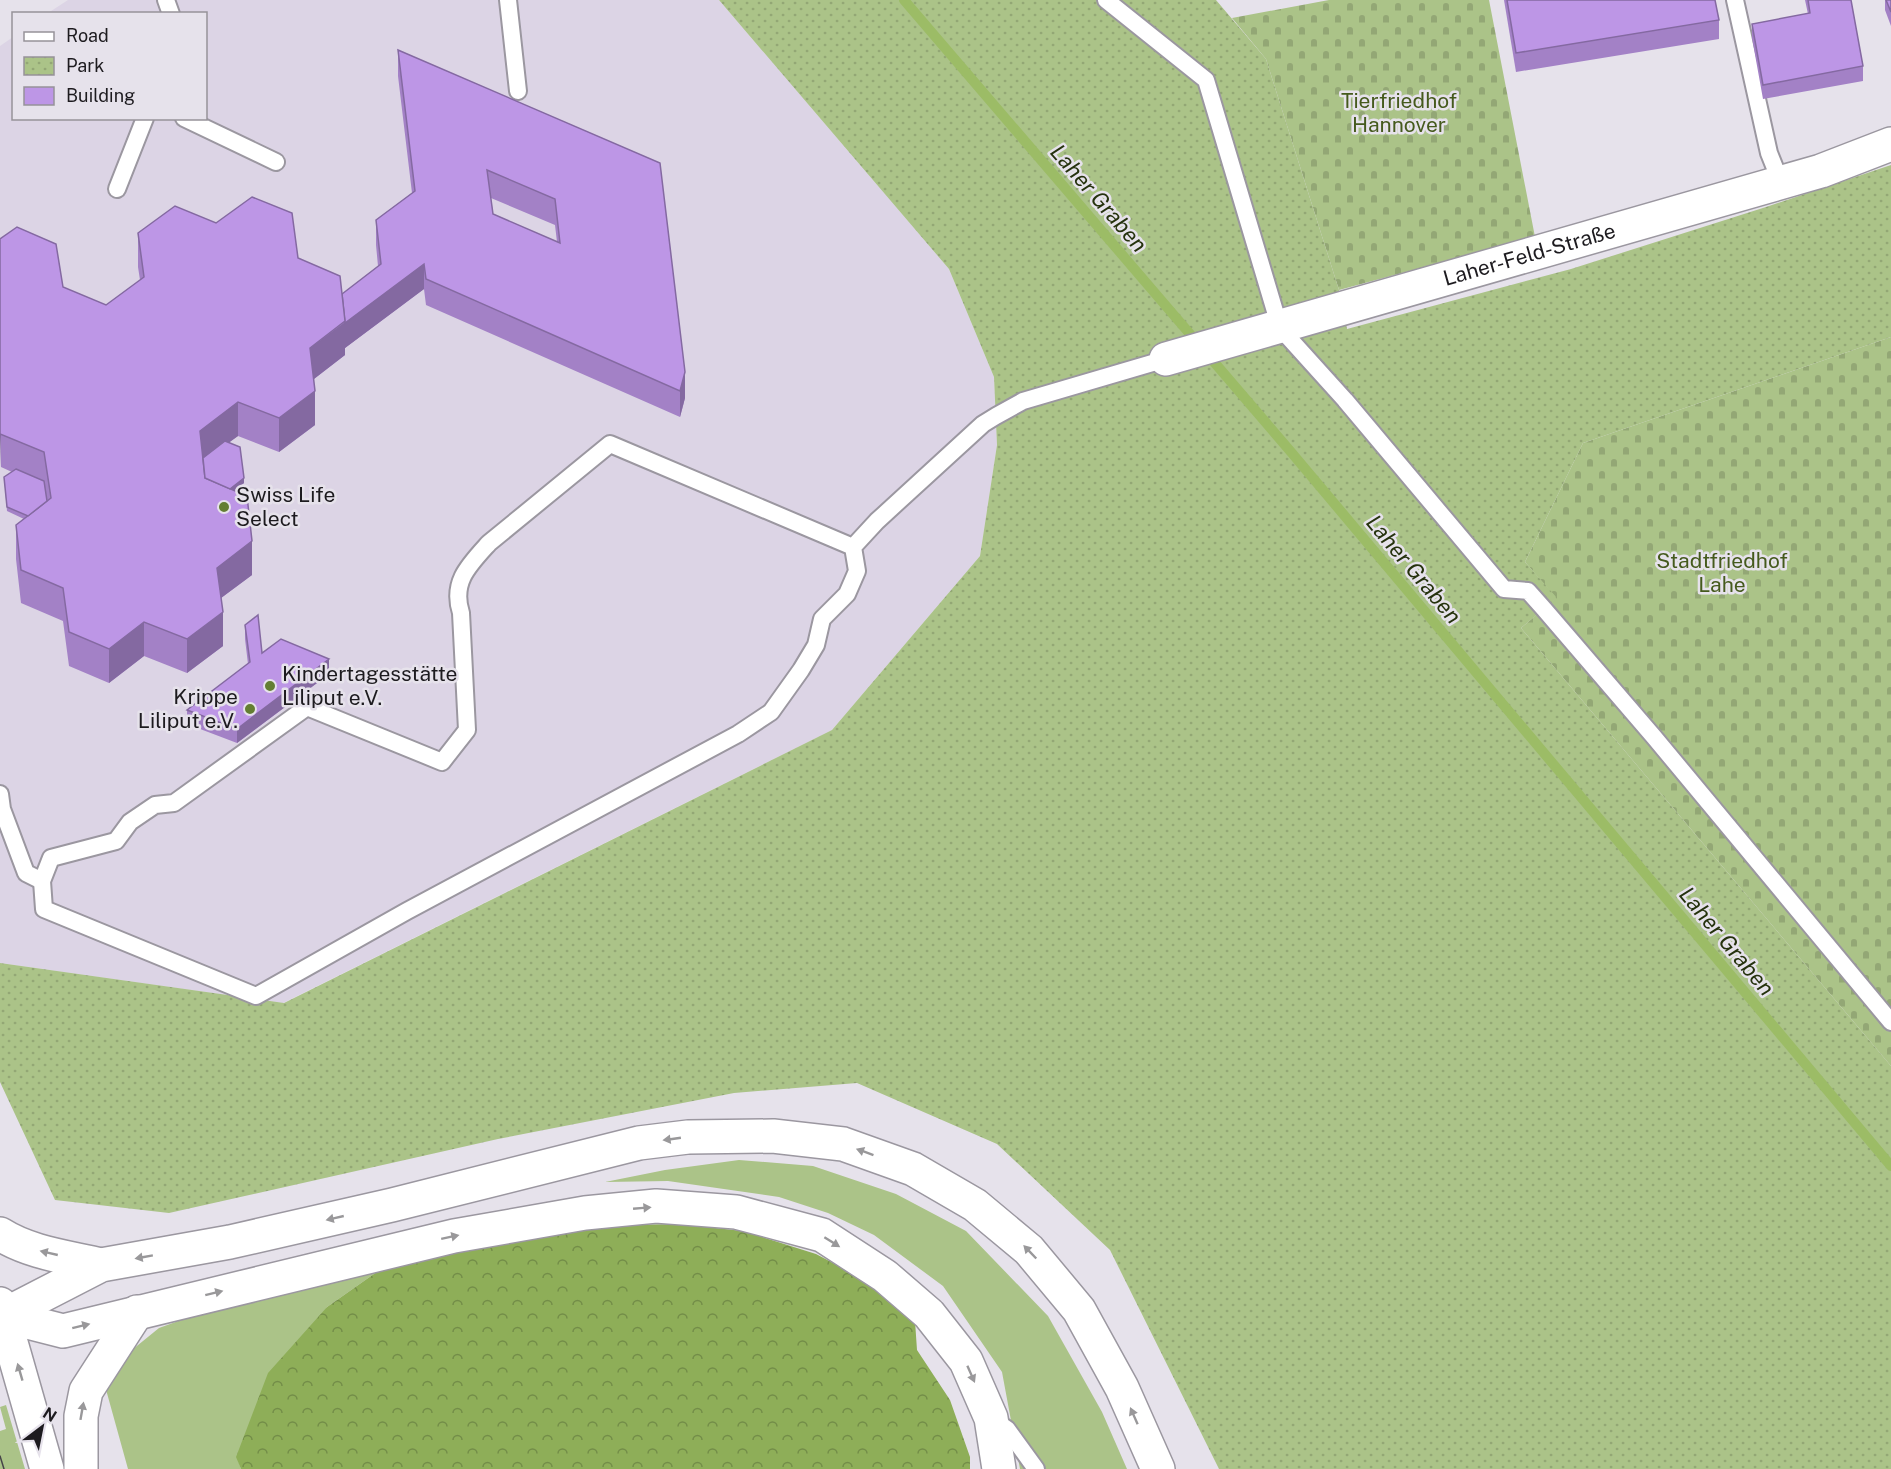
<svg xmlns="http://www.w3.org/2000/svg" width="1891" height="1469" font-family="'Public Sans',sans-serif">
	<defs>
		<pattern id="forest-crowns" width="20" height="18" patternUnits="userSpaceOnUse" patternTransform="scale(1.5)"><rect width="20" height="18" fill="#8eae58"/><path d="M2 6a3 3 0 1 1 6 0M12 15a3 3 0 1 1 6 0" fill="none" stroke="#738d48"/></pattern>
		<pattern id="cemetery-stones" width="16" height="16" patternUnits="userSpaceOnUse" patternTransform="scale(1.5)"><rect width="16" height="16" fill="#abc388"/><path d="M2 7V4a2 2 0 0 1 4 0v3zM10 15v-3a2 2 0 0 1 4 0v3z" fill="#93a775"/></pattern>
		<pattern id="park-dots" width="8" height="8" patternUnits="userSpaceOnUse" patternTransform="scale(1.5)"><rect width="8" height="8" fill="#abc388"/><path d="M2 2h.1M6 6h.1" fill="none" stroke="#93a775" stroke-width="1.8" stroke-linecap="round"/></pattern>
	</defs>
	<rect width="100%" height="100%" fill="#e6e2eb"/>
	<!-- built -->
	<path fill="#dcd4e5" d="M68 0H719L949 269 994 377 997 445 980 556 832 730 283 1003 0 963V46L13 37 14 118H206V14L48 13Z"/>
	<!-- grass -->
	<g fill="#abc388">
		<path d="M739 1160 813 1166 896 1194 966 1231 1048 1316 1102 1412 1127 1469H1020L1002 1372 943 1286 874 1235 828 1213 779 1197 668 1181 605 1182 665 1170Z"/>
		<path d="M381 1269 327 1307 237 1457 241 1469H128L105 1386 127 1354 159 1328 195 1315Z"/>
		<path d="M6 1405 25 1469H0V1431L6 1429 0 1407Z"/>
	</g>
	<!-- forest -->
	<path fill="url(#forest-crowns)" d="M679 1224 743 1231 816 1254 875 1285 915 1321 917 1350 950 1400 970 1457V1469H241L236 1457 268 1373 327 1307 381 1269 500 1241 621 1225Z"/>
	<!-- cemetery -->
	<g fill="url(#cemetery-stones)">
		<path d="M1329 0H1489L1535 237 1339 290 1266 59 1232 18Z"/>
		<path d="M1891 337V1066L1521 628 1556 598 1525 562 1583 443Z"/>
	</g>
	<!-- park -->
	<path fill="url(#park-dots)" d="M719 0H1216L1266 59 1339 290 1347 329 1571 269 1766 207 1891 165V337L1583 443 1525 562 1557 598 1521 628 1891 1066V1469H1219L1110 1250 997 1144 857 1083 734 1093 498 1139 169 1213 55 1200 0 1082V963L284 1003 832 730 980 556 997 445 994 377 949 269Z"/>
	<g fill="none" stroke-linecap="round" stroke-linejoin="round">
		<!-- stream -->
		<path stroke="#9cbc66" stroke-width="10" d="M904 0 1291 452 1891 1166"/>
		<!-- lane casing -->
		<g stroke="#9b97a0" stroke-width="20">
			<g id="lane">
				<path d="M166 0 171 14"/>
				<path d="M508 0 518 91"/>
				<path d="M1106 0 1206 80 1280 328 1345 400 1504 589 1528 591 1544 609 1654 737 1891 1022"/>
				<path d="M1735 0 1769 153 1781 183"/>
				<path d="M184 118 276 162"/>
				<path d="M117 189 145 118"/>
				<path d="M853 547 610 444 489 543C469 565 451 582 461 613L467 730 442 762 307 707 174 803 155 805 130 822 116 841 51 858 42 881 44 909 256 996 407 911 738 734 771 712 801 670 816 645 822 619 847 594 857 571 853 547 877 521 983 424 996 416 1023 401 1166 359"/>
				<path d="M0 794 2 809 26 873 42 881"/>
				<path d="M994 1420 1007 1429 1036 1469"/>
			</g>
		</g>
		<!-- street casing -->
		<g stroke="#9b97a0" stroke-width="36">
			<g id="street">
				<path id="s1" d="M1166 359 1821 171 1891 144"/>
			</g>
		</g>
		<!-- secondary casing -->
		<g stroke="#9b97a0" stroke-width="36">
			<path id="secondary" d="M0 1304 47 1469"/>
		</g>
		<!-- highway casing -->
		<g stroke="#9b97a0" stroke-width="36">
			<g id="highway">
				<path d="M0 1234C30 1253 67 1257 101 1265"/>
				<path d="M4 1316 63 1331 454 1236 585 1213 656 1206 736 1212 822 1235 885 1276 929 1314 966 1361 991 1418 999 1469"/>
				<path d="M0 1317 101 1265 230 1242 392 1205 639 1143 688 1137 773 1136 843 1144 913 1169 975 1205 1029 1250 1079 1310 1122 1388 1158 1469"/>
				<path d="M81 1469V1416L86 1391 137 1312"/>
			</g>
		</g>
		<!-- lane -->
		<use href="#lane" stroke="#fff" stroke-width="16"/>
		<!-- street -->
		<use href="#street" stroke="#fff" stroke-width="33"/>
		<!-- secondary -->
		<use href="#secondary" stroke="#fff" stroke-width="33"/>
		<!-- highway -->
		<use href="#highway" stroke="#fff" stroke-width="33"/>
		<!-- tram -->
		<path stroke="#464449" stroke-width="1.5" d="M0 1456 4 1469"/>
	</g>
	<!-- wall -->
	<g fill="#a381c6" fill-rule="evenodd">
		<path d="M1504 0H1715L1719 20V39L1516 72Z"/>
		<path d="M1805 0H1851L1863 66V81L1763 99 1752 38V24L1808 14Z"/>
		<path d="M1885 0H1891V26L1885 10Z"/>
		<path d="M398 50 660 163 685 398 680 417 426 305 424 289 345 348V355L314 379 315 425 279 452 238 436 229 442 244 483 234 491 252 575 221 598 223 646 187 673 144 656 109 683 69 666 63 621 21 603 16 559V525L24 519 7 511 4 477 12 472 1 467 0 239 63 287 106 305 140 280 138 267V233L298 258 342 294 378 266 376 245V220L412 193 398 76ZM491 198 555 225 557 242 493 214Z"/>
		<path d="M245 625 262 653 329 674 237 743 187 724V710L248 664 245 639Z"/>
	</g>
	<!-- shaded-wall -->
	<g fill="#8469a1">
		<path d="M424 264V289L345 348V355L310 382V348Z"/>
		<path d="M685 372V398L680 417V391Z"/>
		<path d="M315 391V425L279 452V418Z"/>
		<path d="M238 402V436L200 464V431Z"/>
		<path d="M0 434H1L0 468Z"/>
		<path d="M244 478V483L220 501V496Z"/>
		<path d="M252 541V575L217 601V568Z"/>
		<path d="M223 612V646L187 673V639Z"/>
		<path d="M144 622V656L109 683V649Z"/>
		<path d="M329 659V674L237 743V729Z"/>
	</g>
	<!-- building -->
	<g fill="#bd96e6" stroke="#8469a1" stroke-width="1.5" fill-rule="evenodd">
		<path d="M1507 0H1715L1719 20 1516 53Z"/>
		<path d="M1808 0H1851L1863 66 1763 85 1752 24 1810 13Z"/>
		<path d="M1886 0H1891V12Z"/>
		<path d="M398 50 660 163 685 372 680 391 426 279 424 264 345 323 342 294 381 264 376 220 415 191ZM487 170 555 199 560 243 493 214Z"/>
		<path d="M252 197 292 213 298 258 340 276 345 321 310 348 315 391 279 418 238 402 200 431 205 478 247 496 252 541 217 568 223 612 187 639 144 622 109 649 69 632 63 588 21 570 16 525 51 498 44 452 0 434V239L17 227 56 244 63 287 106 305 144 277 138 233 175 206 216 223Z"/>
		<path d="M225 441 240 447 244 478 230 489 205 478 203 458Z"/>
		<path d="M16 469 44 481 47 501 28 516 7 507 4 477Z"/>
		<path d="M258 615 262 653 281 639 329 659 237 729 187 710 250 662 245 625Z"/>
	</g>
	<!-- one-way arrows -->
	<defs><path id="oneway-solid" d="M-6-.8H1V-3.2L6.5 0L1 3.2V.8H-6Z" transform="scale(1.5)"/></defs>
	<g fill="#99989a">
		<use href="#oneway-solid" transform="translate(672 1139) rotate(172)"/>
		<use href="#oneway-solid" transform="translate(865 1152) rotate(-160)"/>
		<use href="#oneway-solid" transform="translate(642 1208) rotate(-5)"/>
		<use href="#oneway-solid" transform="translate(335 1218) rotate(167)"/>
		<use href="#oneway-solid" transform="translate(450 1237) rotate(-12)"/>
		<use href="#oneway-solid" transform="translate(832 1242) rotate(32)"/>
		<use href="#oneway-solid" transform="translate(1030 1252) rotate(-134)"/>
		<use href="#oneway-solid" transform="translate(49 1253) rotate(-167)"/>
		<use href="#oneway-solid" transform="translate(144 1257) rotate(170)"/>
		<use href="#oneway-solid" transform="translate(214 1293) rotate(-14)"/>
		<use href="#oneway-solid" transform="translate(81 1326) rotate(-14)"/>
		<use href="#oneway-solid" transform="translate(20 1372) rotate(-106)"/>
		<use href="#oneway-solid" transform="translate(971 1374) rotate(66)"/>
		<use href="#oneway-solid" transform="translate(82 1411) rotate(-80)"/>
		<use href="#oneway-solid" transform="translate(1134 1416) rotate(-114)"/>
	</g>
	<!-- markers -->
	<g fill="#637e32" stroke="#e6e2eb" stroke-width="2">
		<circle cx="224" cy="507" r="6"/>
		<circle cx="270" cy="686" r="6"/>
		<circle cx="250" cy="709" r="6"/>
	</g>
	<g text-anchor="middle" stroke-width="5" stroke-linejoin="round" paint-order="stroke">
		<!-- park labels -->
		<g font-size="21" fill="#455a1d" stroke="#e6e2eb">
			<text x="1399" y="108">Tierfriedhof<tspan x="1399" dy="24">Hannover</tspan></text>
			<text x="1722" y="568">Stadtfriedhof<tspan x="1722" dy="24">Lahe</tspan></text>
		</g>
		<!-- street labels -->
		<g font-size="21" fill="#1d1b1f" stroke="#e6e2eb">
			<text dy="7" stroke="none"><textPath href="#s1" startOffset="378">Laher-Feld-Straße</textPath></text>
		</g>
		<!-- poi labels -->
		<g font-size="21" fill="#1d1b1f" stroke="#e6e2eb" text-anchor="start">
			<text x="236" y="502">Swiss Life<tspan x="236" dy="24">Select</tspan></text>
			<text x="282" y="681">Kindertagesstätte<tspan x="282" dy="24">Liliput e.V.</tspan></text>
			<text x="238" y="704" text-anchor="end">Krippe<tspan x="238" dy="24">Liliput e.V.</tspan></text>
		</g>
		<!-- water labels -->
		<g font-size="22" font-style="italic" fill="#25320d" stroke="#e6e2eb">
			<text transform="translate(1099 198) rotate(49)" y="8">Laher Graben</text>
			<text transform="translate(1414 569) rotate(50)" y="8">Laher Graben</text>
			<text transform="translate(1727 941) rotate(50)" y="8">Laher Graben</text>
		</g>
	</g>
	<!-- legend -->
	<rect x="12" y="12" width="195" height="108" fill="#e6e2eb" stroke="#969299" stroke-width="1.5"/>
	<rect x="24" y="32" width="30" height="9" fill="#ffffff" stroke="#969299" stroke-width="1.5"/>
	<text x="66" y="42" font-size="18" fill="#1d1b1f">Road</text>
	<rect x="24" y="57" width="30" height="18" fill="url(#park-dots)" stroke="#969299" stroke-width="1.5"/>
	<text x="66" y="72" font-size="18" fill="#1d1b1f">Park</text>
	<rect x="24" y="87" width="30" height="18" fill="#bd96e6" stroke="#969299" stroke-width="1.5"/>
	<text x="66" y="102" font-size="18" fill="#1d1b1f">Building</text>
	<!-- north arrow -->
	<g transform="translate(42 1427) rotate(32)" stroke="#e6e2eb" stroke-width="4.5" paint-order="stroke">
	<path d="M0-4.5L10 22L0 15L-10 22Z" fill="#1d1b1f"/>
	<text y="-9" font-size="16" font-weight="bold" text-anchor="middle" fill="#1d1b1f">N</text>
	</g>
</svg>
